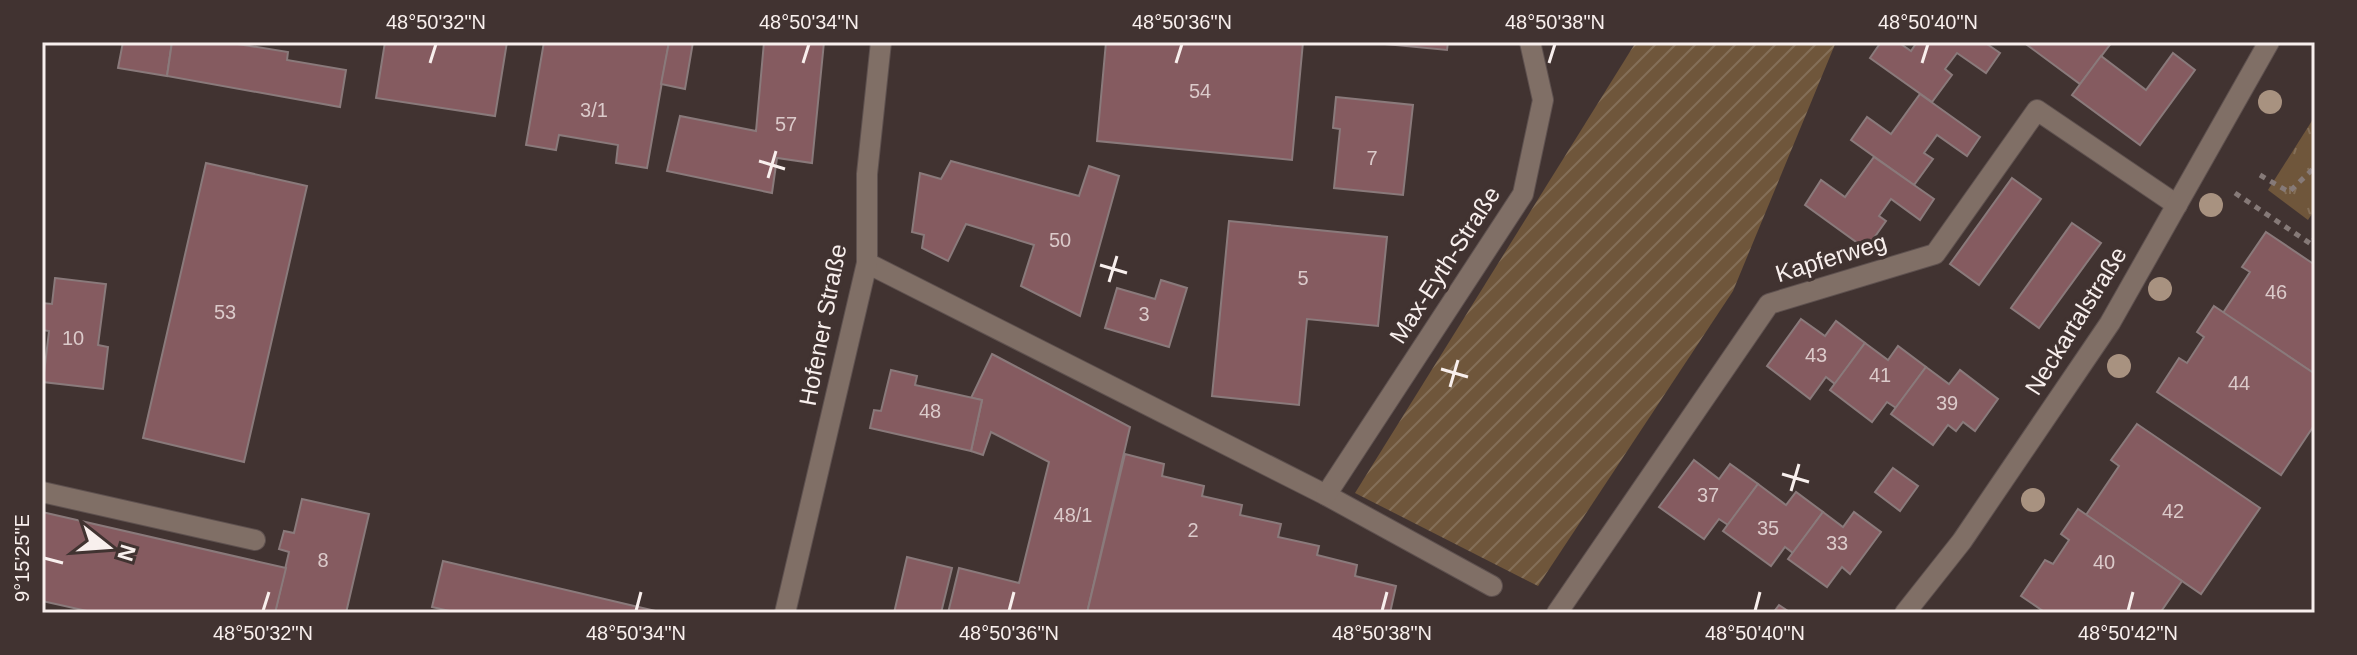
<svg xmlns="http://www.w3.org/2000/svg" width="2357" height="655" font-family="Helvetica,sans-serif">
	<defs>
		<pattern id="park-tufts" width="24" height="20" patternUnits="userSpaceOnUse" patternTransform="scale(2)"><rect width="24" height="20" fill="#6f563b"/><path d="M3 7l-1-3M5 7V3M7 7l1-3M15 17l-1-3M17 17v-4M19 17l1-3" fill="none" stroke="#846f58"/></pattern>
		<pattern id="garden-furrows" width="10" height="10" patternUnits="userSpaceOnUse" patternTransform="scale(2)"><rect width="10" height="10" fill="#6f563b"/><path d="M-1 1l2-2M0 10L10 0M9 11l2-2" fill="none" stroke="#846f58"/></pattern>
	</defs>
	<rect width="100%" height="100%" fill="#413331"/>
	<!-- park -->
	<path fill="url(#park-tufts)" d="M2315 116V209L2308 220 2268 190Z"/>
	<!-- garden -->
	<path fill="url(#garden-furrows)" d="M1636 42H1836L1733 291 1538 586 1355 493Z"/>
	<!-- building -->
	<g fill="#855b60" stroke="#8a7a7b" stroke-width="2">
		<path d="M123 42H172L167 76 118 68Z"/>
		<path d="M172 42H225L288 52 287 60 346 70 340 107 167 76Z"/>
		<path d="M385 42H507L495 116 376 98Z"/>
		<path d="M544 42H669L647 168 616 163 618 145 559 135 556 150 526 145Z"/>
		<path d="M669 42H693L685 89 661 84Z"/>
		<path d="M764 42H824L812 163 777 158 772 193 667 171 680 116 756 131Z"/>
		<path d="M1106 42H1303L1292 160 1097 141Z"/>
		<path d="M1364 42H1448L1447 50Z"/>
		<path d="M1881 42H1898L1911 51 1917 42H1984L2000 53 1986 73 1957 53 1945 69 1952 75 1932 102 1870 58Z"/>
		<path d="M2023 42H2112L2080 84Z"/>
		<path d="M2173 53 2195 70 2140 145 2072 95 2101 56 2146 90Z"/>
		<path d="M1920 94 1980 137 1967 156 1937 135 1924 153 1933 159 1914 185 1851 140 1867 117 1891 134Z"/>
		<path d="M1336 97 1413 105 1403 195 1334 188 1340 129 1333 128Z"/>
		<path d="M1874 157 1934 199 1920 220 1891 199 1879 216 1886 221 1866 249 1805 205 1821 180 1845 197Z"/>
		<path d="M951 161 1079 196 1089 166 1119 176 1080 316 1021 286 1034 245 966 224 948 261 922 248 924 235 912 232 920 173 941 179Z"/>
		<path d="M206 163 307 186 244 462 143 438Z"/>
		<path d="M2012 178 2041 199 1979 285 1950 264Z"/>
		<path d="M1229 221 1387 237 1378 326 1307 319 1299 405 1212 396Z"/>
		<path d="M2072 223 2101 243 2039 328 2011 308Z"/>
		<path d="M2266 232 2315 265V374L2223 313 2250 272 2242 267Z"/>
		<path d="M55 278 106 284 98 345 108 347 103 389 43 382 49 331 42 330V303L52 304Z"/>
		<path d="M1161 280 1187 288 1169 347 1105 328 1117 288 1155 299Z"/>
		<path d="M2214 306 2315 374V424L2281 475 2157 392 2179 358 2187 363 2204 337 2197 332Z"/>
		<path d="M1801 319 1825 336 1836 321 1865 343 1835 384 1826 377 1810 399 1767 366Z"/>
		<path d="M1865 343 1888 360 1898 346 1926 367 1896 408 1887 402 1872 422 1830 390Z"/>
		<path d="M992 354 1130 427 1087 613H948L959 568 1019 583 1049 462 991 432 983 455 971 451 982 400 971 398Z"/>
		<path d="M1926 367 1949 384 1960 370 1998 399 1975 431 1963 422 1956 431 1948 425 1933 445 1891 414Z"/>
		<path d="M891 370 917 376 915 385 982 400 971 451 870 428 874 410 881 411Z"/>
		<path d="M2137 424 2260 508 2201 594 2086 515 2119 466 2111 460Z"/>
		<path d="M1125 454 1164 464 1162 476 1204 486 1202 496 1242 505 1240 515 1281 524 1278 537 1319 546 1317 555 1357 565 1355 576 1396 586 1390 613H1087Z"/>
		<path d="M1694 460 1719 479 1730 464 1758 484 1728 525 1719 519 1704 539 1659 507Z"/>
		<path d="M1893 468 1918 486 1900 511 1875 492Z"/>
		<path d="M1758 484 1786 505 1796 492 1823 512 1793 553 1785 547 1771 566 1723 531Z"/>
		<path d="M302 499 369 514 346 613H275L289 552 279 549 284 531 294 533Z"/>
		<path d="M2078 509 2182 581 2160 613H2046L2021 596 2045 560 2053 564 2069 540 2061 534Z"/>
		<path d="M42 512 286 568 275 613H96L42 601Z"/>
		<path d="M1823 512 1843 527 1854 512 1881 532 1850 574 1842 567 1827 587 1788 559Z"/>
		<path d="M907 557 952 568 941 613H894Z"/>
		<path d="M443 561 664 613H458L432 607Z"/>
		<path d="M1779 605 1791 613H1773Z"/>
	</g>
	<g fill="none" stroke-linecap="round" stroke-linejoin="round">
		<!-- service casing -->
		<g stroke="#5e514f" stroke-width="22">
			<g id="service">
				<path d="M42 492 255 540"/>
				<path d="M1557 613 1769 304 1935 254 2037 110 2177 205"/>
			</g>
		</g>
		<!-- minor casing -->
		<g stroke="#5e514f" stroke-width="22">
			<g id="minor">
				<path d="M867 263 1326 495 1492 586"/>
				<path d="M1326 495 1523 194 1543 100 1530 42"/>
				<path d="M785 613 867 263V174L881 42"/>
				<path d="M1905 613 1962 541 2110 323 2269 42"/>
			</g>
		</g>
		<!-- path -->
		<g stroke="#867a78" stroke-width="5" stroke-dasharray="6 6" stroke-linecap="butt">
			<path d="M2260 175 2289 192 2315 167"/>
			<path d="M2235 193 2311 244 2315 238"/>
		</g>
		<!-- service -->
		<use href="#service" stroke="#806f66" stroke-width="20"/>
		<!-- minor -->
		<use href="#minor" stroke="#806f66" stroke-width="20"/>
	</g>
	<!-- trees -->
	<g fill="#a89280">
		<circle cx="2270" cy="102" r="12"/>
		<circle cx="2211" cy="205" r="12"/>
		<circle cx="2160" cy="289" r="12"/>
		<circle cx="2119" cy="366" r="12"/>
		<circle cx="2033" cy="500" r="12"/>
	</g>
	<!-- ticks -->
	<path fill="none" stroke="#f8efed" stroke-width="3" d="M430 63 436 44M803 63 809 44M1176 63 1182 44M1549 63 1555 44M1922 63 1928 44M759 161 785 169M768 178 776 151M1100 265 1127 273M1109 282 1117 256M1441 369 1468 377M1450 387 1458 360M1782 474 1809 482M1791 491 1799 464M44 558 63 563M263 611 269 592M636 611 641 592M1009 611 1014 592M1382 611 1387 592M1755 611 1760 592M2128 611 2133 592"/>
	<g text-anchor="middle" stroke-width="7" stroke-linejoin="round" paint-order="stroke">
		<!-- number labels -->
		<g font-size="20" fill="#dbcaca">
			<text x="1200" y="98">54</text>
			<text x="594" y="117">3/1</text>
			<text x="786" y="131">57</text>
			<text x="1372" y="165">7</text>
			<text x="1060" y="247">50</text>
			<text x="1303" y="285">5</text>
			<text x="2276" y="299">46</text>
			<text x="225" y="319">53</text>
			<text x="1144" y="321">3</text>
			<text x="73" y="345">10</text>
			<text x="1816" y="362">43</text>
			<text x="1880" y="382">41</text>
			<text x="2239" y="390">44</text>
			<text x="1947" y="410">39</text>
			<text x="930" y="418">48</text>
			<text x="1708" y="502">37</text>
			<text x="2173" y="518">42</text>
			<text x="1073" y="522">48/1</text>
			<text x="1768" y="535">35</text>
			<text x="1193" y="537">2</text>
			<text x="1837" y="550">33</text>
			<text x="323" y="567">8</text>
			<text x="2104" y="569">40</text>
		</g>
		<!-- street labels -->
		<g font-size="24" fill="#f8efed" stroke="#413331">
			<text transform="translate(1831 258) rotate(-17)" y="8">Kapferweg</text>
			<text transform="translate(1445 265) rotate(-57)" y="8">Max-Eyth-Straße</text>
			<text transform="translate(2076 321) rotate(-58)" y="8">Neckartalstraße</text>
			<text transform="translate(823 325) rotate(-79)" y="8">Hofener Straße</text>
		</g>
	</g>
	<!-- border -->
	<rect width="2357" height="655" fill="none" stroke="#413331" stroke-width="88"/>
	<!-- north arrow -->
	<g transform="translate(108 547) rotate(107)" stroke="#413331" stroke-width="6" paint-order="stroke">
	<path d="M0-6L14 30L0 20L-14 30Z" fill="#f8efed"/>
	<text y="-12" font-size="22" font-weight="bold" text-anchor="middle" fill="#f8efed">N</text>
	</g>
	<rect x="44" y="44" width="2269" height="567" fill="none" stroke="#f8efed" stroke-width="3"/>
	<g font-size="20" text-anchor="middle" fill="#f8efed">
		<text x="436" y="29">48°50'32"N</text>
		<text x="809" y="29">48°50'34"N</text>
		<text x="1182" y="29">48°50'36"N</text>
		<text x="1555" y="29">48°50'38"N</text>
		<text x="1928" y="29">48°50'40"N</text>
		<text transform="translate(22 558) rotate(-90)" y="7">9°15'25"E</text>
		<text x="263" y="640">48°50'32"N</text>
		<text x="636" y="640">48°50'34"N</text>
		<text x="1009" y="640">48°50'36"N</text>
		<text x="1382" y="640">48°50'38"N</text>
		<text x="1755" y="640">48°50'40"N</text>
		<text x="2128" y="640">48°50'42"N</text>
	</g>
</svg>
